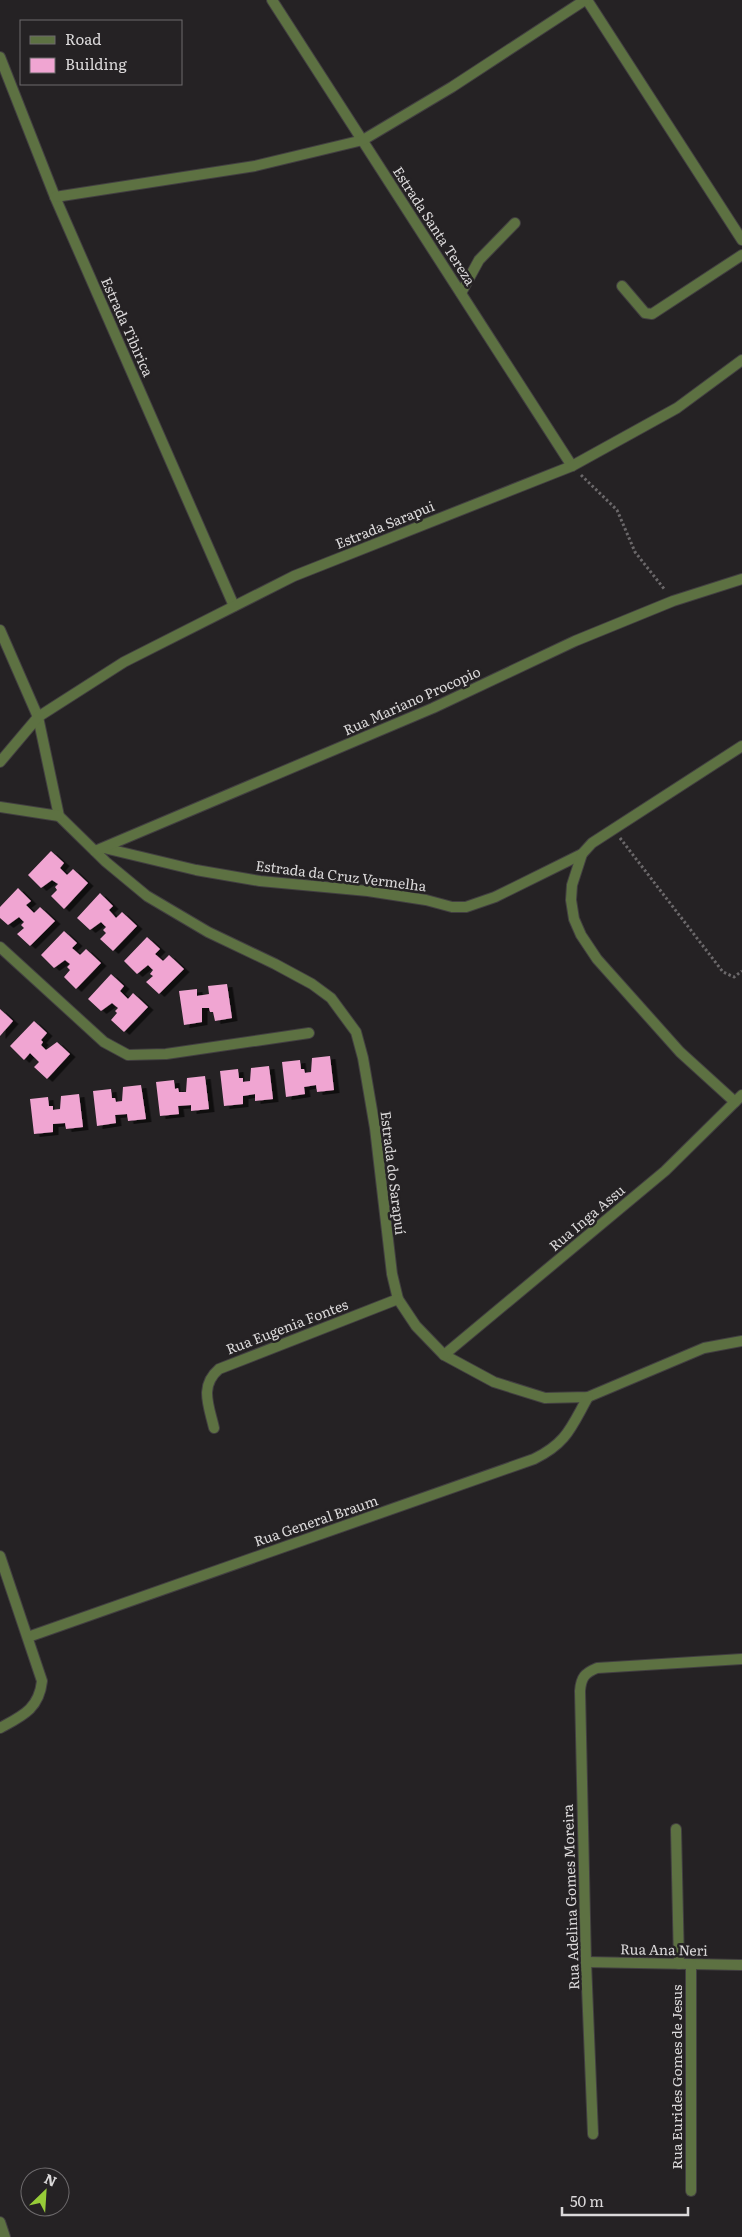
<svg xmlns="http://www.w3.org/2000/svg" width="742" height="2237" font-family="Literata,serif">
	<defs>
		<filter id="shadow"><feDropShadow dx="5.5" dy="3" stdDeviation="0" flood-color="#0009"/></filter>
	</defs>
	<rect width="100%" height="100%" fill="#252224"/>
	<!-- building -->
	<g fill="#f0a5d2" filter="url(#shadow)">
		<path d="M51 851 64 863 60 868 67 875 73 869 88 883 64 909 51 896 57 890 55 887 58 884 52 880 41 888 28 875Z"/>
		<path d="M18 888 31 901 26 905 34 913 40 907 55 921 30 946 17 934 24 928 21 925 24 922 19 917 8 925 0 918V907Z"/>
		<path d="M100 893 113 906 109 910 116 918 122 912 137 926 113 951 100 939 106 933 103 930 106 927 101 922 90 930 77 918Z"/>
		<path d="M64 931 77 943 72 948 80 955 86 949 101 963 76 989 64 977 70 970 67 967 70 964 65 960 54 968 41 955Z"/>
		<path d="M147 937 160 949 155 954 163 961 169 955 184 969 159 994 146 982 153 976 150 974 153 970 148 965 137 974 124 961Z"/>
		<path d="M111 974 124 986 120 991 128 999 133 993 148 1007 124 1032 111 1020 117 1013 115 1011 118 1008 112 1003 101 1011 88 999Z"/>
		<path d="M227 984 232 1018 215 1021 213 1012H210L209 1008H202V1022L184 1025 179 991 197 989V996L209 994 208 986Z"/>
		<path d="M0 1009 13 1021 0 1036Z"/>
		<path d="M34 1021 47 1033 41 1040 43 1042 41 1045 46 1050 57 1042 70 1054 47 1079 34 1067 39 1062 30 1053 24 1060 10 1046Z"/>
		<path d="M330 1056 334 1090 317 1092 316 1085 304 1087 305 1094 286 1097 282 1062 300 1060 301 1069H304L305 1073 311 1072 312 1058Z"/>
		<path d="M269 1066 273 1099 255 1101V1094L243 1096V1104L224 1106 220 1071 238 1069 239 1078H243V1082L250 1081 251 1068Z"/>
		<path d="M205 1076 209 1109 191 1111V1105L178 1106 179 1114 160 1116 156 1082 174 1080 175 1089 178 1088 179 1092H186L187 1078Z"/>
		<path d="M141 1085 146 1119 128 1121 127 1114 115 1115 116 1123 97 1126 93 1091 111 1089 112 1098H115L116 1102 122 1101 123 1087Z"/>
		<path d="M79 1094 83 1127 66 1129 65 1123 53 1124V1132L34 1134 30 1099 48 1097 49 1106H53V1110L60 1109 61 1096Z"/>
	</g>
	<g fill="none" stroke-linecap="round" stroke-linejoin="round">
		<!-- minor casing -->
		<g stroke="#423f41" stroke-width="12">
			<g id="minor">
				<path d="M272 0 572 466"/>
				<path d="M587 0 742 240"/>
				<path d="M0 57 55 197 234 606"/>
				<path d="M55 197 255 166 363 140 452 87 585 0"/>
				<path d="M622 286 645 313 652 314 742 255"/>
				<path d="M461 293 479 260 515 223"/>
				<path d="M0 630 38 717 59 816 106 862 147 896 208 932 275 964 312 984 331 998 356 1032 363 1058 375 1128 392 1274 398 1299 416 1326 444 1355 494 1382 545 1398 588 1397 704 1348 742 1341"/>
				<path d="M0 762 38 717 124 662 294 576 572 466 677 408 742 360"/>
				<path d="M0 807 59 816"/>
				<path d="M104 848 196 870 260 881 368 891 426 900 452 907H466L495 897 582 854 592 843 742 746"/>
				<path d="M95 851 433 708 575 641 673 601 742 579"/>
				<path d="M582 854 572 885 571 900 574 919 581 935 597 959 680 1052 735 1102"/>
				<path d="M0 947 104 1042 128 1055 166 1054 309 1033"/>
				<path d="M444 1355 665 1171 742 1095"/>
				<path d="M214 1428C209 1406 199 1386 219 1369L398 1299"/>
				<path d="M0 1556 42 1681C39 1709 22 1716 0 1728"/>
				<path d="M28 1637 534 1459C567 1443 571 1427 588 1397"/>
				<path d="M676 1829 679 1964"/>
				<path d="M586 1962 742 1965"/>
				<path d="M593 2134 586 1962 580 1691C581 1677 585 1673 597 1668L742 1659"/>
				<path d="M691 2191V1964"/>
				<path d="M0 2222 5 2237"/>
			</g>
		</g>
		<!-- path -->
		<g stroke="#6b686a" stroke-width="3" stroke-dasharray="2.5 2.5" stroke-linecap="butt">
			<path d="M581 475 617 510 635 552 665 590"/>
			<path d="M620 838 723 972 734 977 742 971"/>
		</g>
		<!-- minor -->
		<use href="#minor" stroke="#5d7142" stroke-width="10"/>
	</g>
	<g text-anchor="middle" stroke-width="5" stroke-linejoin="round" paint-order="stroke">
		<!-- street labels -->
		<g font-size="14" fill="#dbd9da" stroke="#252224">
			<text transform="translate(434 226) rotate(57)" y="5">Estrada Santa Tereza</text>
			<text transform="translate(127 327) rotate(66)" y="5">Estrada Tibirica</text>
			<text transform="translate(385 525) rotate(-22)" y="5">Estrada Sarapui</text>
			<text transform="translate(412 701) rotate(-24)" y="5">Rua Mariano Procopio</text>
			<text transform="translate(341 876) rotate(7)" y="5">Estrada da Cruz Vermelha</text>
			<text transform="translate(393 1173) rotate(83)" y="5">Estrada do Sarapuí</text>
			<text transform="translate(587 1218) rotate(-40)" y="5">Rua Inga Assu</text>
			<text transform="translate(287 1327) rotate(-21)" y="5">Rua Eugenia Fontes</text>
			<text transform="translate(316 1521) rotate(-19)" y="5">Rua General Braum</text>
			<text transform="translate(571 1897) rotate(-92)" y="5">Rua Adelina Gomes Moreira</text>
			<text transform="translate(664 1950) rotate(1)" y="5">Rua Ana Neri</text>
			<text transform="translate(677 2077) rotate(-90)" y="5">Rua Eurides Gomes de Jesus</text>
		</g>
	</g>
	<!-- legend -->
	<rect x="20" y="20" width="162" height="65" fill="#252224" stroke="#6e6b6d"/>
	<rect x="30" y="36" width="25" height="8" fill="#5d7142" stroke="#6e6b6d"/>
	<text x="65" y="45" font-size="15" fill="#dbd9da">Road</text>
	<rect x="30" y="58" width="25" height="15" fill="#f0a5d2" stroke="#6e6b6d"/>
	<text x="65" y="70" font-size="15" fill="#dbd9da">Building</text>
	<!-- north arrow -->
	<g transform="translate(45 2192) rotate(25)"><circle r="24" fill="#252224" stroke="#6e6b6d"/>
	<path d="M0-4L9 19L0 12L-9 19Z" fill="#97cc38"/>
	<text y="-8" font-size="14" font-weight="bold" text-anchor="middle" fill="#dbd9da">N</text>
	</g>
	<!-- scale -->
	<path d="M562 2207v8h126v-8" fill="none" stroke="#dbd9da" stroke-width="2.5"/>
	<text x="570" y="2207" font-size="15" fill="#dbd9da" stroke="#252224" stroke-width="4" paint-order="stroke">50 m</text>
</svg>
